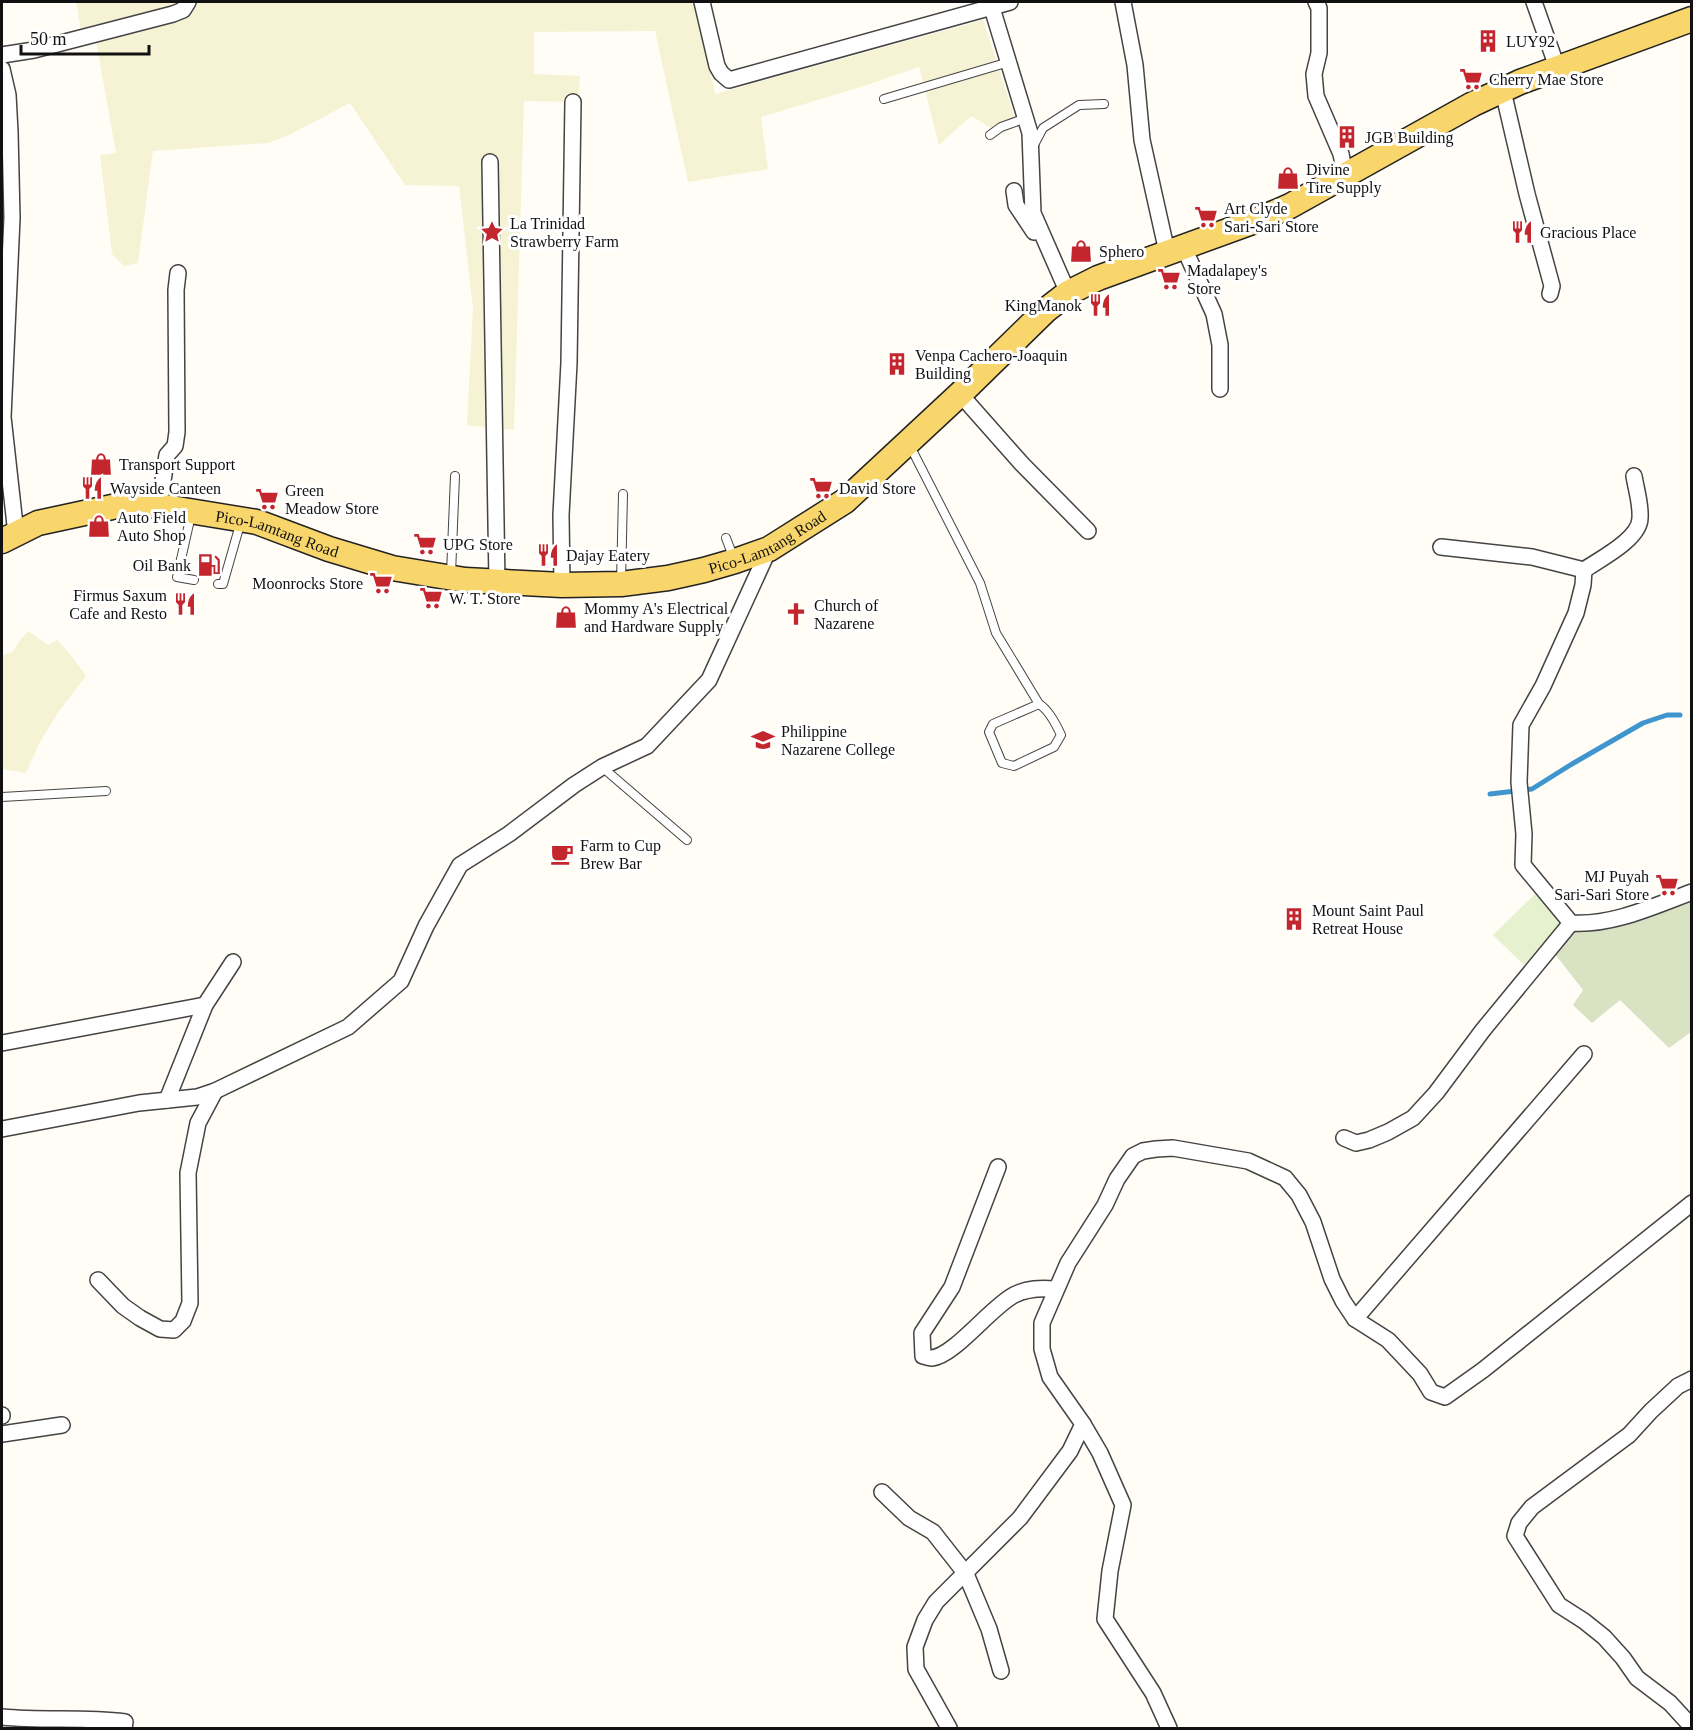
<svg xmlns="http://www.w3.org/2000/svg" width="1693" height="1730" font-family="Georgia,serif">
	<rect width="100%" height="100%" fill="#fffdf5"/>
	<!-- farmland -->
	<g fill="#f6f3d4">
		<path d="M76 2H694L715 94 983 20 1018 127 1000 133 971 116 939 145 919 67 864 86 761 117 768 169 688 182 655 31 534 32V74L580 76 578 102 524 101 514 430 467 425 473 308 459 186 405 185 350 103 289 135 268 143 153 151 138 263 124 266 112 254 100 155 116 153 95 35 82 36Z"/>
		<path d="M28 631 48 645 57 640 70 654 86 676 59 711 40 742 26 773 2 769V655L13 652 20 640Z"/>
	</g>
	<!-- cemetery -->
	<path fill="#d9e3c4" d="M1691 897V1032L1669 1048 1620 1000 1592 1023 1573 1005 1583 990 1555 954 1573 927Z"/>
	<!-- pitch -->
	<path fill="#e6f2cf" d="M1538 891 1566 921 1526 967 1493 935Z"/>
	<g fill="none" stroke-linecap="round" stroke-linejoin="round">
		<!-- stream -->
		<path stroke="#3f96cf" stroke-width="5" d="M1490 794 1532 789 1572 764 1643 723 1667 715H1680"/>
		<!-- service casing -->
		<g stroke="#444" stroke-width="10">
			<g id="service">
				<path d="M884 99 1009 62"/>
				<path d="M990 135 1001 127 1026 118"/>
				<path d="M1034 145 1043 128 1079 105 1104 104"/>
				<path d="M909 444 980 583 996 633 1039 704"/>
				<path d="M191 515 177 577 194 580"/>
				<path d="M726 538 734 559"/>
				<path d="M451 574 455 476"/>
				<path d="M621 582 623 494"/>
				<path d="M218 584H223L241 521"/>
				<path d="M1039 704C1049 710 1056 724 1061 735L1054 747 1014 766 1002 763 989 732 993 724Z"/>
				<path d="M602 767 687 840"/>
				<path d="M2 797 106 791"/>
			</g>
		</g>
		<!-- minor casing -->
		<g stroke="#444" stroke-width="18">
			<g id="minor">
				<path d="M702 2 717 66 721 73 729 80 1010 2"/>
				<path d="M1123 2 1135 65 1142 140 1167 252"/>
				<path d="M1316 2 1319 8V53L1314 74 1316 96 1341 154 1345 174"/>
				<path d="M1534 2 1557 67"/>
				<path d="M992 8 1030 133 1033 213 1068 293"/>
				<path d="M2 55 34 50 173 14 183 10 188 2"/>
				<path d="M2 69 8 95 10 132 12 218 3 417 16 534"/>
				<path d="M1503 91 1527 194 1552 286 1550 294"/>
				<path d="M490 162 497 582"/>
				<path d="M1014 191 1016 205 1034 232"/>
				<path d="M1184 248 1214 314 1220 345V389"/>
				<path d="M960 394 1022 464 1088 531"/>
				<path d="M159 506 167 455 175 446 177 432 176 290 178 273"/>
				<path d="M1441 547 1532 557 1584 570C1600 559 1640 539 1640 518 1641 504 1636 489 1634 476"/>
				<path d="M1584 570 1583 585 1576 613 1543 686 1521 725 1519 782 1524 834 1523 865 1571 923C1612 926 1654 906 1692 892"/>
				<path d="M562 585 561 515 569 363 573 102"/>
				<path d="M2 1043 205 1005"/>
				<path d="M167 1100 205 1005 233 962"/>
				<path d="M2 1129 139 1103 197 1097 215 1091 348 1027 401 981 426 926 460 865 509 834 574 785 602 767 647 746 709 680 769 549"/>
				<path d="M1344 1138 1356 1143 1369 1140 1388 1132 1413 1118 1436 1093 1483 1030 1571 923"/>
				<path d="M998 1167 952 1287 922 1333 923 1356C926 1357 929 1358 932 1358 954 1356 991 1307 1014 1295 1027 1288 1041 1288 1055 1289"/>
				<path d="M98 1280 123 1306 140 1318 160 1329 174 1330 183 1321 190 1303 188 1173 198 1123 215 1091"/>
				<path d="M1355 1319 1584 1054"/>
				<path d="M1692 1379 1678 1386 1651 1411 1629 1435 1532 1507 1519 1523 1515 1536 1559 1605 1584 1621 1604 1637 1623 1658 1637 1678 1670 1703 1692 1727"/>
				<path d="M2 1415V1416"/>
				<path d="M1083 1424 1100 1453 1123 1505 1110 1571 1105 1619 1153 1693 1169 1728"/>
				<path d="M2 1434 62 1425"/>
				<path d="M882 1492 909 1518 933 1532 966 1574 989 1629 1001 1671"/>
				<path d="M2 1717C43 1721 84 1717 125 1722L124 1728"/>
				<path d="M949 1728 916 1669 915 1647 925 1620 936 1602 1020 1518 1070 1451 1083 1424 1050 1377 1042 1349V1323L1068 1263 1105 1205 1117 1179 1133 1156 1143 1151 1156 1149 1173 1148 1248 1161 1285 1178 1299 1195 1313 1222 1332 1279 1343 1301 1355 1319 1388 1340 1420 1374 1431 1392 1445 1397 1483 1370 1692 1203"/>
			</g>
		</g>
		<!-- primary casing -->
		<g stroke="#222" stroke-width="27">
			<g id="primary">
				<path id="s1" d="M2 541 38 523 126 504 159 506 257 522 329 549 392 568 465 580 562 585 621 584 668 578 704 570 735 561 769 549 845 501 960 394 1046 310 1068 293 1098 278 1255 221 1290 206 1473 104 1520 82 1692 19"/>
			</g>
		</g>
		<!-- service -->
		<use href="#service" stroke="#fff" stroke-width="8"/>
		<!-- minor -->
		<use href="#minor" stroke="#fff" stroke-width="15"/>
		<!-- primary -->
		<use href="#primary" stroke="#f9d66b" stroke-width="24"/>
	</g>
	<!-- icons -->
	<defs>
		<g id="building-bare" transform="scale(1.8)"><path d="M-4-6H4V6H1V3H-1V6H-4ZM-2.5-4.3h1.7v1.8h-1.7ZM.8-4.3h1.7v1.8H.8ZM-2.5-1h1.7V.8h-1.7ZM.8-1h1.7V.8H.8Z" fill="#c4262e" stroke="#fff" stroke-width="2.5" paint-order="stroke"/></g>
		<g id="supermarket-bare" transform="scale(1.8)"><path d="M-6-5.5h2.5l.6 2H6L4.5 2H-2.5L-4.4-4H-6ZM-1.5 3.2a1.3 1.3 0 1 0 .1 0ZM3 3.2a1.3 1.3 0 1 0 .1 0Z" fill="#c4262e" stroke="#fff" stroke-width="2.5" paint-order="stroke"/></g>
		<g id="shop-bare" transform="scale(1.8)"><path d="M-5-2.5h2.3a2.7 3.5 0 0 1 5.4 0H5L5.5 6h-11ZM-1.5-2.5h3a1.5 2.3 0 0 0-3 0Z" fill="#c4262e" stroke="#fff" stroke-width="2.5" paint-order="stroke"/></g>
		<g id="sight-bare" transform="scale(1.8)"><path d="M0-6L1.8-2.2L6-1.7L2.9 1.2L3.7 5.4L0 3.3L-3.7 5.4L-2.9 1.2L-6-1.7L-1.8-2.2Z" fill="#c4262e" stroke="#fff" stroke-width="2.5" paint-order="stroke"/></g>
		<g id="restaurant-bare" transform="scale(1.8)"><path d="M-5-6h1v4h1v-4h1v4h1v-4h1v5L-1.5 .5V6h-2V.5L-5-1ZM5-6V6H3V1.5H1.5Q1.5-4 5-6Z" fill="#c4262e" stroke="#fff" stroke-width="2.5" paint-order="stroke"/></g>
		<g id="fuel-bare" transform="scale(1.8)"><path d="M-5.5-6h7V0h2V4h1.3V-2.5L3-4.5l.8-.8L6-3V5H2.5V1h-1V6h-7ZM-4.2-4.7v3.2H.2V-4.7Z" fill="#c4262e" stroke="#fff" stroke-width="2.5" paint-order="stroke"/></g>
		<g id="church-bare" transform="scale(1.8)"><path d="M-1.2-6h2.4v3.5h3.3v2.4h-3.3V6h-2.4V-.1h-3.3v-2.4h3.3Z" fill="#c4262e" stroke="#fff" stroke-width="2.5" paint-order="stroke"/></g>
		<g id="university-bare" transform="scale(1.8)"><path d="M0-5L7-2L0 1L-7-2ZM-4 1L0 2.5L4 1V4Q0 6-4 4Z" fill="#c4262e" stroke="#fff" stroke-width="2.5" paint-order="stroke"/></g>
		<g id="cafe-bare" transform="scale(1.8)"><path d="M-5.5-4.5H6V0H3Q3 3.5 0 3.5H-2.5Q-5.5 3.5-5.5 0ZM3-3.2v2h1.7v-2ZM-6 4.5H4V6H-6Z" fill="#c4262e" stroke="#fff" stroke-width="2.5" paint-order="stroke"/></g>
	</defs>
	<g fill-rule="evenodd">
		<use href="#building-bare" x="1488" y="41"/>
		<use href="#supermarket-bare" x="1471" y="79"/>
		<use href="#building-bare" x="1347" y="137"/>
		<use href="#shop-bare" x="1288" y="178"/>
		<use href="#supermarket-bare" x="1206" y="217"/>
		<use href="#sight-bare" x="492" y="232"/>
		<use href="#restaurant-bare" x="1522" y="232"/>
		<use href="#shop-bare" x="1081" y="251"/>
		<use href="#supermarket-bare" x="1169" y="279"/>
		<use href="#restaurant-bare" x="1100" y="305"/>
		<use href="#building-bare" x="897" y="364"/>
		<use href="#shop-bare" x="101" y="464"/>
		<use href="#restaurant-bare" x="92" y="488"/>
		<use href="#supermarket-bare" x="821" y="488"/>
		<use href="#supermarket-bare" x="267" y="499"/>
		<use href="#shop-bare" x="99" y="526"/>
		<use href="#supermarket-bare" x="425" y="544"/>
		<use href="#restaurant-bare" x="548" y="555"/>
		<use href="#fuel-bare" x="209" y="565"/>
		<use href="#supermarket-bare" x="381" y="583"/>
		<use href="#supermarket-bare" x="431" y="598"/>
		<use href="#restaurant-bare" x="185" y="604"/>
		<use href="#church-bare" x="796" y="614"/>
		<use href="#shop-bare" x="566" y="617"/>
		<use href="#university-bare" x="763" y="740"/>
		<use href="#cafe-bare" x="562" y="854"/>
		<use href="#supermarket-bare" x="1667" y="885"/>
		<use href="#building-bare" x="1294" y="919"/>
	</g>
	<g text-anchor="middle" stroke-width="6" stroke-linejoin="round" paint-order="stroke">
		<!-- poi labels -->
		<g font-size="16" fill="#111" stroke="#fff" text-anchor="start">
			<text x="1506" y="47">LUY92</text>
			<text x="1489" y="85">Cherry Mae Store</text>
			<text x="1365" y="143">JGB Building</text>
			<text x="1306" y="175">Divine<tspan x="1306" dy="18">Tire Supply</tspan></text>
			<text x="1224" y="214">Art Clyde<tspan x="1224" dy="18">Sari-Sari Store</tspan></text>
			<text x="510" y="229">La Trinidad<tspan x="510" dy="18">Strawberry Farm</tspan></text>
			<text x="1540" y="238">Gracious Place</text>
			<text x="1099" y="257">Sphero</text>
			<text x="1187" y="276">Madalapey's<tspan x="1187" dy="18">Store</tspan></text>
			<text x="1082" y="311" text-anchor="end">KingManok</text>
			<text x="915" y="361">Venpa Cachero-Joaquin<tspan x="915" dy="18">Building</tspan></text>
			<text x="119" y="470">Transport Support</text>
			<text x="110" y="494">Wayside Canteen</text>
			<text x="839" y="494">David Store</text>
			<text x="285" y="496">Green<tspan x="285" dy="18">Meadow Store</tspan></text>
			<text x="117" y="523">Auto Field<tspan x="117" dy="18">Auto Shop</tspan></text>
			<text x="443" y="550">UPG Store</text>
			<text x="566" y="561">Dajay Eatery</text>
			<text x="191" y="571" text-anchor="end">Oil Bank</text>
			<text x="363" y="589" text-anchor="end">Moonrocks Store</text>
			<text x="167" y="601" text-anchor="end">Firmus Saxum<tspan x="167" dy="18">Cafe and Resto</tspan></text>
			<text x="449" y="604">W. T. Store</text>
			<text x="814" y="611">Church of<tspan x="814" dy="18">Nazarene</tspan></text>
			<text x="584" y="614">Mommy A's Electrical<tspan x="584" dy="18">and Hardware Supply</tspan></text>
			<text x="781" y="737">Philippine<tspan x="781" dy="18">Nazarene College</tspan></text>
			<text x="580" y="851">Farm to Cup<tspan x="580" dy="18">Brew Bar</tspan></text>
			<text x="1649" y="882" text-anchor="end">MJ Puyah<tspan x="1649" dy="18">Sari-Sari Store</tspan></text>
			<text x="1312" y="916">Mount Saint Paul<tspan x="1312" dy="18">Retreat House</tspan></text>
		</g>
		<!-- street labels -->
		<g font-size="16" fill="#111" stroke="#fff">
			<text dy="6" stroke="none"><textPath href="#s1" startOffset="285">Pico-Lamtang Road</textPath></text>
			<text dy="6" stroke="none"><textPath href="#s1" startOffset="789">Pico-Lamtang Road</textPath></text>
		</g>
	</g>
	<!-- border -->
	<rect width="1693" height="1730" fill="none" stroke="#111111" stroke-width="6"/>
	<!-- scale -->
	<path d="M21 45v9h128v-9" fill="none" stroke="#111111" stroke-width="3"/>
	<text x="30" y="45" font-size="18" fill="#111111" stroke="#ffffff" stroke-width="4.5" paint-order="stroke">50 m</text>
</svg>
